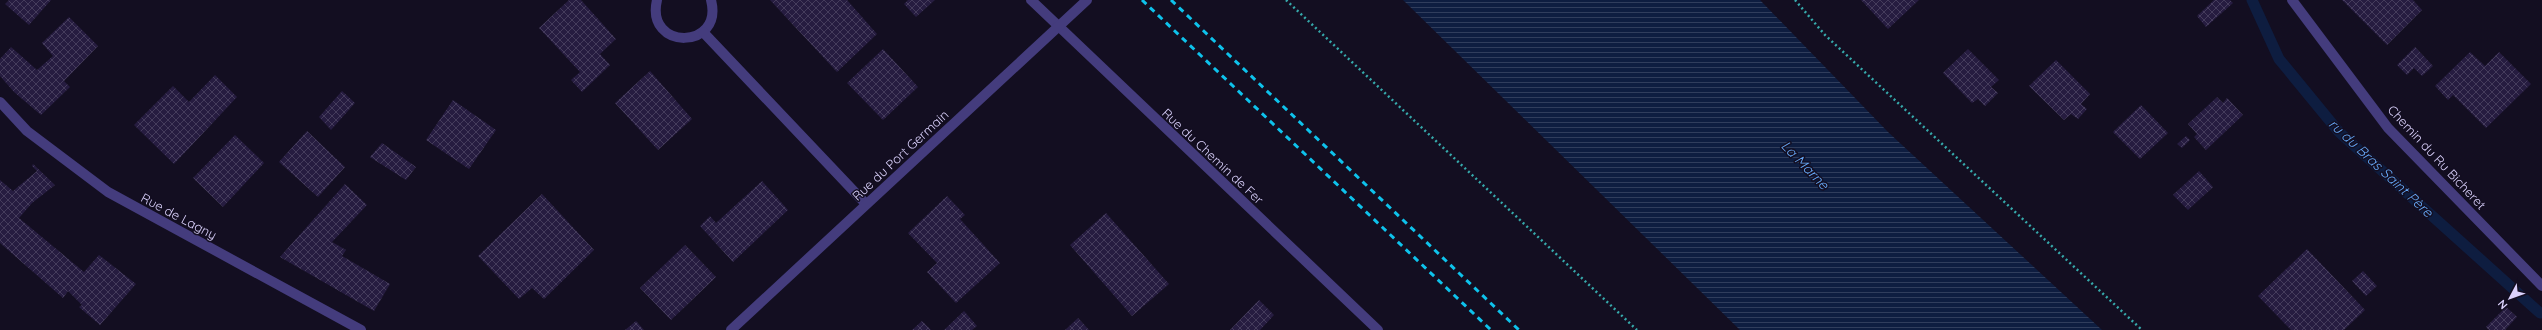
<svg xmlns="http://www.w3.org/2000/svg" width="2542" height="330" font-family="Quicksand,sans-serif">
	<defs>
		<pattern id="water-rules" width="6" height="5" patternUnits="userSpaceOnUse"><rect width="6" height="5" fill="#0e1d40"/><path d="M0 2.5h6" fill="none" stroke="#303d5c"/></pattern>
		<pattern id="building-cross-hatch" width="8" height="8" patternUnits="userSpaceOnUse"><rect width="8" height="8" fill="#261c40"/><path d="M0 0l8 8M0 8l8-8" fill="none" stroke="#453c5c"/></pattern>
	</defs>
	<rect width="100%" height="100%" fill="#130e21"/>
	<!-- water -->
	<path fill="url(#water-rules)" d="M1403 0H1760L1888 132 2102 330H1740Z"/>
	<g fill="none" stroke-linecap="round" stroke-linejoin="round">
		<!-- stream -->
		<path stroke="#0e1d40" stroke-width="11" d="M2252 0 2279 59 2339 132 2540 313"/>
	</g>
	<!-- building -->
	<g fill="url(#building-cross-hatch)">
		<path d="M9 0H51L29 25 5 4Z"/>
		<path d="M569 0H581L616 39 600 54 610 65 582 92 571 80 580 72 539 28Z"/>
		<path d="M770 0H847L877 34 837 72Z"/>
		<path d="M908 0H935L916 17 904 4Z"/>
		<path d="M1861 0H1919L1888 29Z"/>
		<path d="M2214 0H2230L2233 3 2206 27 2197 16Z"/>
		<path d="M2342 0H2413L2422 10 2387 45Z"/>
		<path d="M69 17 98 46 64 81 70 87 41 115 14 92 0 76V59L11 47 37 70 53 56 42 43Z"/>
		<path d="M2415 47 2433 66 2422 76 2414 68 2407 75 2397 65Z"/>
		<path d="M883 49 918 87 883 120 847 83Z"/>
		<path d="M1968 49 1999 80 1991 87 1998 93 1985 106 1978 99 1972 103 1943 73Z"/>
		<path d="M2470 52 2485 66 2499 52 2531 84 2486 128 2453 95 2448 100 2435 86Z"/>
		<path d="M2056 60 2090 94 2081 104 2087 109 2078 119 2071 114 2064 120 2029 86Z"/>
		<path d="M650 71 692 119 658 150 615 103Z"/>
		<path d="M215 75 237 97 174 164 134 125 173 86 189 102Z"/>
		<path d="M342 91 355 103 331 130 319 117Z"/>
		<path d="M2217 97 2223 103 2227 98 2243 115 2206 150 2194 137 2197 134 2188 124Z"/>
		<path d="M453 100 496 130 469 169 426 140Z"/>
		<path d="M2141 105 2168 133 2140 159 2113 132Z"/>
		<path d="M307 131 345 167 318 197 279 162Z"/>
		<path d="M235 135 264 163 223 207 193 178Z"/>
		<path d="M2186 136 2190 140 2182 148 2177 144Z"/>
		<path d="M382 143 416 167 406 180 370 157Z"/>
		<path d="M33 164 55 185 32 203 19 218 84 272 99 255 136 284 100 325 79 307 82 305 68 291 63 298 0 243V180L13 191 37 171 32 166Z"/>
		<path d="M2199 171 2213 187 2188 210 2173 195Z"/>
		<path d="M762 181 788 210 733 262 700 226 710 216 716 223Z"/>
		<path d="M345 184 367 205 332 242 346 250 342 256 390 284 374 311 280 257Z"/>
		<path d="M542 194 594 250 544 299 532 288 519 299 478 256Z"/>
		<path d="M947 196 965 215 960 219 1000 263 956 303 927 272 937 263 908 233Z"/>
		<path d="M1106 213 1169 284 1132 316 1070 245Z"/>
		<path d="M685 245 716 277 671 320 640 288Z"/>
		<path d="M2307 249 2365 310 2344 330H2291L2258 296Z"/>
		<path d="M2363 271 2377 286 2366 296 2352 281Z"/>
		<path d="M1259 300 1274 315 1260 330H1230Z"/>
		<path d="M2506 307 2517 317 2505 330H2489L2486 327Z"/>
		<path d="M964 311 977 326 972 330H944Z"/>
		<path d="M1078 318 1089 330H1065Z"/>
		<path d="M636 321 644 330H625Z"/>
		<path d="M922 321 931 330H912Z"/>
	</g>
	<g fill="none" stroke-linecap="round" stroke-linejoin="round">
		<!-- path -->
		<g stroke="#36a9ab" stroke-width="2.5" stroke-dasharray="2 3" stroke-linecap="butt">
			<path d="M1286 0 1637 330"/>
			<path d="M1795 0 1825 35 2142 330"/>
		</g>
		<!-- minor -->
		<g stroke="#443c7d" stroke-width="10">
			<path d="M657 0C645 51 724 50 711 0"/>
			<path d="M1031 0 1378 330"/>
			<path d="M2292 0 2388 128 2542 286"/>
			<path d="M703 32 866 204"/>
			<path d="M731 330 1087 0"/>
		</g>
		<!-- tertiary -->
		<path stroke="#443c7d" stroke-width="10" d="M0 102 27 131 108 192 361 330"/>
		<!-- rail -->
		<g stroke="#0ec2eb" stroke-width="3" stroke-dasharray="6 5" stroke-linecap="butt">
			<path d="M1142 0 1491 330"/>
			<path d="M1171 0 1519 330"/>
		</g>
	</g>
	<g text-anchor="middle" stroke-width="3" stroke-linejoin="round" paint-order="stroke">
		<!-- street labels -->
		<g font-size="13" fill="#dad1fc" stroke="#130e21">
			<text transform="translate(900 155) rotate(-43)" y="5">Rue du Port Germain</text>
			<text transform="translate(1213 156) rotate(43)" y="5">Rue du Chemin de Fer</text>
			<text transform="translate(2437 157) rotate(47)" y="5">Chemin du Ru Bicheret</text>
			<text transform="translate(179 216) rotate(28)" y="5">Rue de Lagny</text>
		</g>
		<!-- water labels -->
		<g font-size="14" font-style="italic" fill="#65a7f6" stroke="#130e21">
			<text transform="translate(1805 165) rotate(46)" y="5">La Marne</text>
			<text transform="translate(2381 168) rotate(43)" y="5">ru du Bras Saint Père</text>
		</g>
	</g>
	<!-- north arrow -->
	<g transform="translate(2510 298) rotate(229)" stroke="#130e21" stroke-width="3" paint-order="stroke">
	<path d="M0-3L7 15L0 10L-7 15Z" fill="#dad1fc"/>
	<text y="-6" font-size="11" font-weight="bold" text-anchor="middle" fill="#dad1fc">N</text>
	</g>
</svg>
